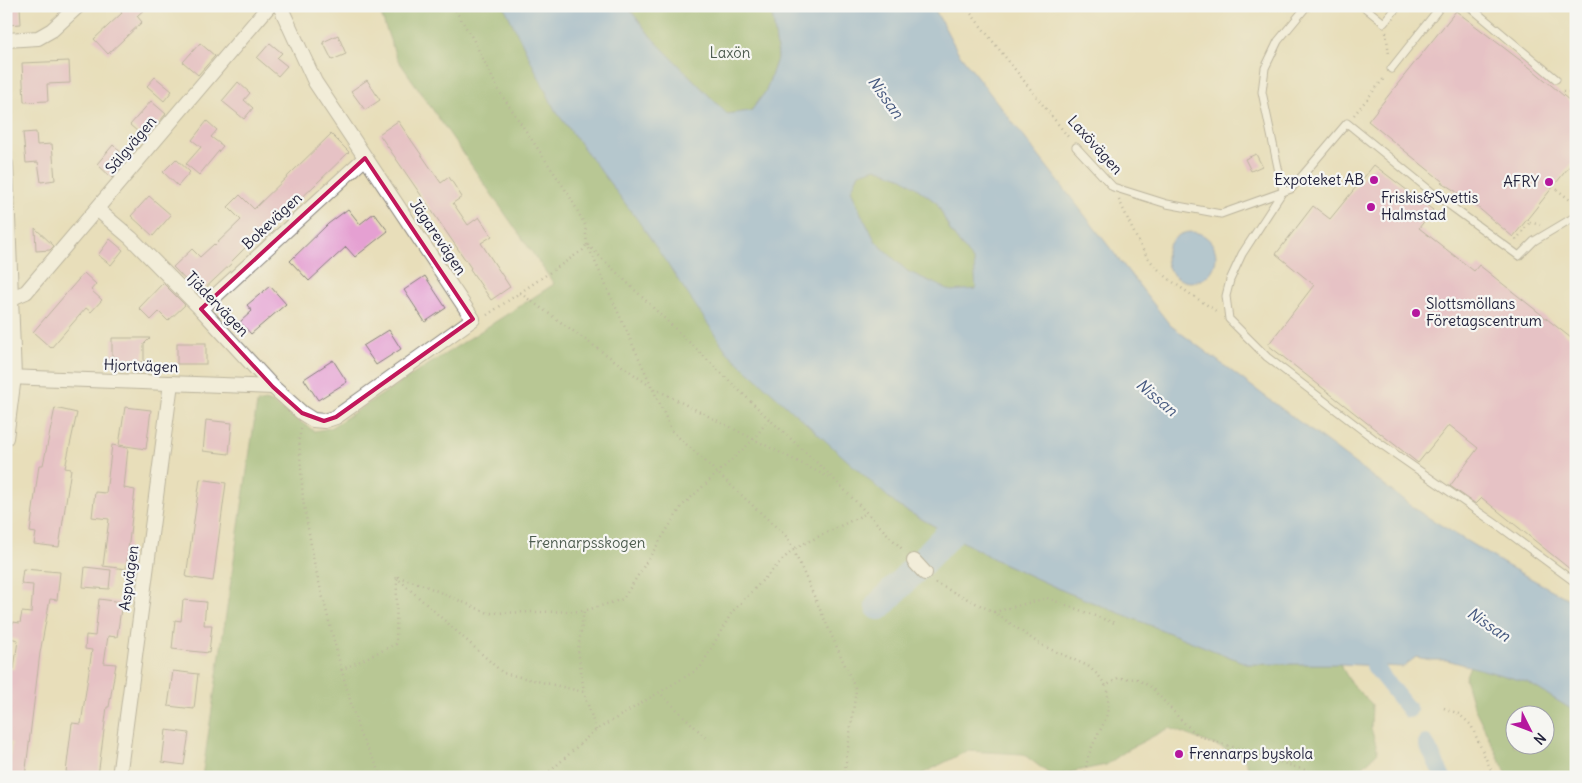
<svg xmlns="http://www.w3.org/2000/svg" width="1582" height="783" font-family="Delius,sans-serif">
	<rect width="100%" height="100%" fill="#f6f6f2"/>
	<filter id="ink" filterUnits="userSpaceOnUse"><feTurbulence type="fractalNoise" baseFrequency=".02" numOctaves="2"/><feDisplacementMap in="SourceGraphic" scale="10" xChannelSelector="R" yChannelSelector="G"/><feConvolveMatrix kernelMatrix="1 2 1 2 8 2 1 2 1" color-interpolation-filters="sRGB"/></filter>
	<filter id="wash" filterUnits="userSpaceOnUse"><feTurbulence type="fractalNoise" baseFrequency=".0096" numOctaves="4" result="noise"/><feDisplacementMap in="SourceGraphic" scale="20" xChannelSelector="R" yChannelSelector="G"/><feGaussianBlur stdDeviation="1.12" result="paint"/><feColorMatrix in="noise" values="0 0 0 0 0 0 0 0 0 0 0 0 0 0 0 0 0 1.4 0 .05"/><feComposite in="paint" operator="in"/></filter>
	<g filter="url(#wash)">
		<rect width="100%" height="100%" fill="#e8deba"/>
		<!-- forest -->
		<g fill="#7eac66" stroke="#506750" fill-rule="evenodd">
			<path d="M378 6H504L555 110 637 219 898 506 996 560 1064 591 1248 664H1340L1351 683 1372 704 1371 728 1378 752 1352 777H1253L1243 756 1169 728 1129 749 1106 765 1052 776 1023 754 967 751 916 777H202L257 403 265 401 272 403 314 431 330 428 554 284 396 57Z"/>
			<path d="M627 6H766L773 19 778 56 766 91 751 111 727 114 652 38Z"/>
			<path d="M876 168 903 178 937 203 950 230 974 262 977 289 951 291 907 271 876 242 861 214 851 190 859 173Z"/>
			<path d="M1470 666 1527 682 1576 712V777H1508L1473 705 1465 678ZM1514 716H1544V746H1514Z"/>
		</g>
		<!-- water -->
		<g fill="#79aae4" stroke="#4e6690" fill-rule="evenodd">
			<path d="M504 6H627L652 38 727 114 751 111 766 91 778 56 773 19 766 6H933L958 52 1170 325 1421 513 1506 565 1576 603V712L1527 682 1447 660H1431L1416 657 1403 667 1340 664H1248L1064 591 996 560 898 506 727 352 637 219 555 110ZM876 168 903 178 937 203 950 230 974 262 976 289 951 291 907 271 876 242 861 214 851 190 859 173Z"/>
			<circle cx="1191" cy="257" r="25"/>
		</g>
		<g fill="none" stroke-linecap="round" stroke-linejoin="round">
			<!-- canal -->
			<g stroke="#79aae4" stroke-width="16">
				<path d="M1374 666 1409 710"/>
				<path d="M1426 743 1443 777"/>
			</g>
			<!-- river -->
			<path stroke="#79aae4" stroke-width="28" d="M879 606 949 534"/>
		</g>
		<g id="blocks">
			<!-- building -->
			<g fill="#e5a0d2">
				<path d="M6 6H20L21 24 6 25Z"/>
				<path d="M116 6H148L137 16 142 22 108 54 94 39 122 13Z"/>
				<path d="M1456 11 1533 70 1576 106V158L1513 237 1469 200 1441 182 1442 181 1368 121Z"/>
				<path d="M338 35 346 54 332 60 323 42Z"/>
				<path d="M200 43 215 56 198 75 183 62Z"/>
				<path d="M270 43 282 53 277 58 287 66 278 76 257 58Z"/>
				<path d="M69 61 70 83 47 84 48 101 24 102 22 63Z"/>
				<path d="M155 77 172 91 164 101 147 86Z"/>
				<path d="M367 80 380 100 365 110 351 91Z"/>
				<path d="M238 82 250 93 244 100 253 108 244 119 222 101Z"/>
				<path d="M151 101 166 114 145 138 130 125Z"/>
				<path d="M207 121 217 130 211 137 223 146 199 175 186 164 201 147 192 140Z"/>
				<path d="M398 121 441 183 449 177 462 197 453 203 468 225 479 217 492 236 481 243 510 287 491 300 470 269 471 268 379 134Z"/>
				<path d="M36 132 37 145 52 144 55 180 41 182 38 162 26 163 23 133Z"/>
				<path d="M331 134 349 152 284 215 281 212 231 262 232 263 199 294 173 267 192 249 200 257 214 244 215 245 241 220 228 207 240 195 254 209Z"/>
				<path d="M113 145 128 159 112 178 97 164Z"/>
				<path d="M1256 154 1262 166 1251 171 1245 159Z"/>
				<path d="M176 159 190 172 178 186 163 172Z"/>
				<path d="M1374 165 1433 210 1419 228 1474 271 1479 265 1576 342V574L1482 498 1476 504 1450 486 1478 448 1449 425 1418 463 1268 345 1314 285 1276 254 1313 206 1330 219Z"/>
				<path d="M149 196 171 215 153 236 131 216Z"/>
				<path d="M348 209 360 224 374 213 388 231 355 257 346 247 309 281 290 261 328 224Z"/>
				<path d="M35 228 54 246 50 250 36 251Z"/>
				<path d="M110 239 123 250 111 265 98 255Z"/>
				<path d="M84 273 96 284 91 290 102 300 91 312 86 308 51 348 33 332Z"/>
				<path d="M425 276 446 308 425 322 404 290Z"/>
				<path d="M163 283 185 305 168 321 159 312 151 320 139 308Z"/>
				<path d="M270 286 286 304 251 334 240 322 252 311 247 305Z"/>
				<path d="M389 330 401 349 376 365 363 346Z"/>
				<path d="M112 338H150L144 344V362H112Z"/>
				<rect x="177" y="343" width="29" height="21"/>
				<path d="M333 360 347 382 318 400 304 379Z"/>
				<path d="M125 407 151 410 146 449 119 445Z"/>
				<path d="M55 408 77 413 65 468 71 469 59 547 34 544 36 533 30 532 39 465H43Z"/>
				<path d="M206 420 232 423 229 454 203 451Z"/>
				<path d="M112 445 128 448 124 488 135 490 126 569 103 566 109 519 92 517 95 492 106 493Z"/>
				<path d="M200 479 226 483 213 581 186 577Z"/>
				<path d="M85 567 111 570 109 589 83 587Z"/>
				<path d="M23 569 60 572 57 600 50 599 40 653 25 777H7L12 743 6 742V674L7 668 14 669 18 640 10 638 13 622 20 623 22 612 31 613 33 585 21 584Z"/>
				<path d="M99 599 122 602 117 637 108 636 104 663 116 664 109 707H107L98 776 66 772 72 723 81 724 92 650 85 649 86 635 95 636Z"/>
				<path d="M183 600 206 602 204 625H212L209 653 172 649 175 620 181 621Z"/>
				<path d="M173 671 198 674 194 709 168 706Z"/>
				<path d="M166 730 189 733 184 765 162 762Z"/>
			</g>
		</g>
	</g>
	<g filter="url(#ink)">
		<use href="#blocks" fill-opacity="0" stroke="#85807a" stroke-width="1"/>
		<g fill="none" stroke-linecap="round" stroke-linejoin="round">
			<!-- lane casing -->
			<g stroke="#85807a" stroke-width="9">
				<g id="lane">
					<path d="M1307 6 1278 41 1265 68 1262 92 1283 191 1242 254 1230 280 1226 296 1229 319 1267 357 1378 442 1499 526 1576 583"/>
					<path d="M1363 6 1384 23 1398 6"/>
					<path d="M1469 6 1556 79"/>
					<path d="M1391 69 1441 6"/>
					<path d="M1076 147 1113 187 1167 204 1221 214 1291 189 1347 123 1433 193"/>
					<path d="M1441 199 1519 256 1534 241 1576 216"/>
				</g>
			</g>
			<!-- street casing -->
			<g stroke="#85807a" stroke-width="16">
				<g id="street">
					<path d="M6 40 38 38 52 30 78 6"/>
					<path d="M6 164 14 377 6 438"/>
					<path d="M98 210 131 238 201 309 273 387 302 413 313 420 324 421 336 417 473 319 315 82 280 6"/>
					<path d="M12 298 26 292 269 6"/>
					<path d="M201 309 365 158"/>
					<path d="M7 377 273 387"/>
					<path d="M914 561 925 573"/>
					<path d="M119 777 171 383"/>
				</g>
			</g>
			<!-- path -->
			<g stroke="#85807a" stroke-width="2.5" stroke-dasharray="1 4" stroke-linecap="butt">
				<path d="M453 6 473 39 499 91 569 195 585 225 587 244 672 431 788 538 793 549 732 612 700 668 593 732 544 777"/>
				<path d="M965 6 1069 138"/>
				<path d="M1386 32 1389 54"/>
				<path d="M1563 91 1576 93"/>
				<path d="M1354 115 1385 77"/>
				<path d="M1553 186 1576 205"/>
				<path d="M1119 200C1127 216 1138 245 1149 259 1166 281 1193 295 1216 311"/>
				<path d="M1530 222 1540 225"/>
				<path d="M1516 240 1530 222 1527 219"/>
				<path d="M588 245 769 419 825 470 904 551"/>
				<path d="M520 293 653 388 832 479"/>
				<path d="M487 315 583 250 587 244"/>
				<path d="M301 429 299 439 303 500 315 567 341 668 360 735 383 777"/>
				<path d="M396 577 503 673 584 692"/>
				<path d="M398 577 421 584 488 613 584 611"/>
				<path d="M935 583 994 612 1041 645 1088 666 1099 676 1106 686 1118 678 1137 679 1151 687 1183 722 1199 736 1311 772 1317 777"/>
				<path d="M994 612 1047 598 1117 624"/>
				<path d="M341 670 396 644 397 578"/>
				<path d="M662 695 706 738"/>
				<path d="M1444 708 1459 714 1471 725 1494 777"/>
				<path d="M596 730 584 692 578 650 584 611 623 599 682 506 753 440 769 419"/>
				<path d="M844 777 856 690 793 549 867 513"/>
				<path d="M1085 777C1086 767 1087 758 1091 749 1102 724 1113 716 1106 686"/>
			</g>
			<!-- lane -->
			<use href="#lane" stroke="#fff" stroke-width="7"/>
			<!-- street -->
			<use href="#street" stroke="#fff" stroke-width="14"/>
		</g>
	</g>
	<!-- marked area -->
	<path d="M0 0H1582V783H0ZM365 158 473 319 336 417 324 421 302 413 273 387 201 309Z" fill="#e8deba" fill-opacity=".55" fill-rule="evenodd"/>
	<path fill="none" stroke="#c2185b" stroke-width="4" stroke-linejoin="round" d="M365 158 473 319 336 417 324 421 302 413 273 387 201 309Z"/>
	<!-- markers -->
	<g fill="#b5179e" stroke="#f6f6f2" stroke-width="2">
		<circle cx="1374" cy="180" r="5"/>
		<circle cx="1549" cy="182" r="5"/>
		<circle cx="1371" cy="207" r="5"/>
		<circle cx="1416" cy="313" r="5"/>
		<circle cx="1179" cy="754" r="5"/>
	</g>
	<g text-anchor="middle" stroke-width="4.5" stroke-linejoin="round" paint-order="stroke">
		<!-- park labels -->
		<g font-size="15" fill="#4d5c4f" stroke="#f6f6f2">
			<text x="730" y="58">Laxön</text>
			<text x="587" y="548">Frennarpsskogen</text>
		</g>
		<!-- street labels -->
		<g font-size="15" fill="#22223b" stroke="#f6f6f2">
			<text transform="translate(131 145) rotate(-50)" y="5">Sälgvägen</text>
			<text transform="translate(1095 145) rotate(48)" y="5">Laxövägen</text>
			<text transform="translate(272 221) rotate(-43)" y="5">Bokevägen</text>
			<text transform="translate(438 237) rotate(56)" y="5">Jägarevägen</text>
			<text transform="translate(217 304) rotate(46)" y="5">Tjädervägen</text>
			<text transform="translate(141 366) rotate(2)" y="5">Hjortvägen</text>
			<text transform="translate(129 578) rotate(-82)" y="5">Aspvägen</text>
		</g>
		<!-- poi labels -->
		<g font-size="15" fill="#22223b" stroke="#f6f6f2" text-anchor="start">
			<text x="1364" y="185" text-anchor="end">Expoteket AB</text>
			<text x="1539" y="187" text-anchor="end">AFRY</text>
			<text x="1381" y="203">Friskis&amp;Svettis<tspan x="1381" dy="17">Halmstad</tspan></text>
			<text x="1426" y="309">Slottsmöllans<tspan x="1426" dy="17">Företagscentrum</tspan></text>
			<text x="1189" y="759">Frennarps byskola</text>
		</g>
		<!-- water labels -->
		<g font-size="16" font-style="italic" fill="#45587f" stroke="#f6f6f2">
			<text transform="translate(886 97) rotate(54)" y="6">Nissan</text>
			<text transform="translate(1157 397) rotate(40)" y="6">Nissan</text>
			<text transform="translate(1489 624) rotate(34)" y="6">Nissan</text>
		</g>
	</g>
	<!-- margin -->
	<rect width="1582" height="783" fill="none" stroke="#f6f6f2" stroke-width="25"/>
	<!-- north arrow -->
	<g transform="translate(1530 730) rotate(132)"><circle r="24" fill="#f6f6f2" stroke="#a1a1a9"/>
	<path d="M0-4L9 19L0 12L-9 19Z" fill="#b5179e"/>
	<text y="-8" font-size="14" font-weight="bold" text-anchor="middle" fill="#22223b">N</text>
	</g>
</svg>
